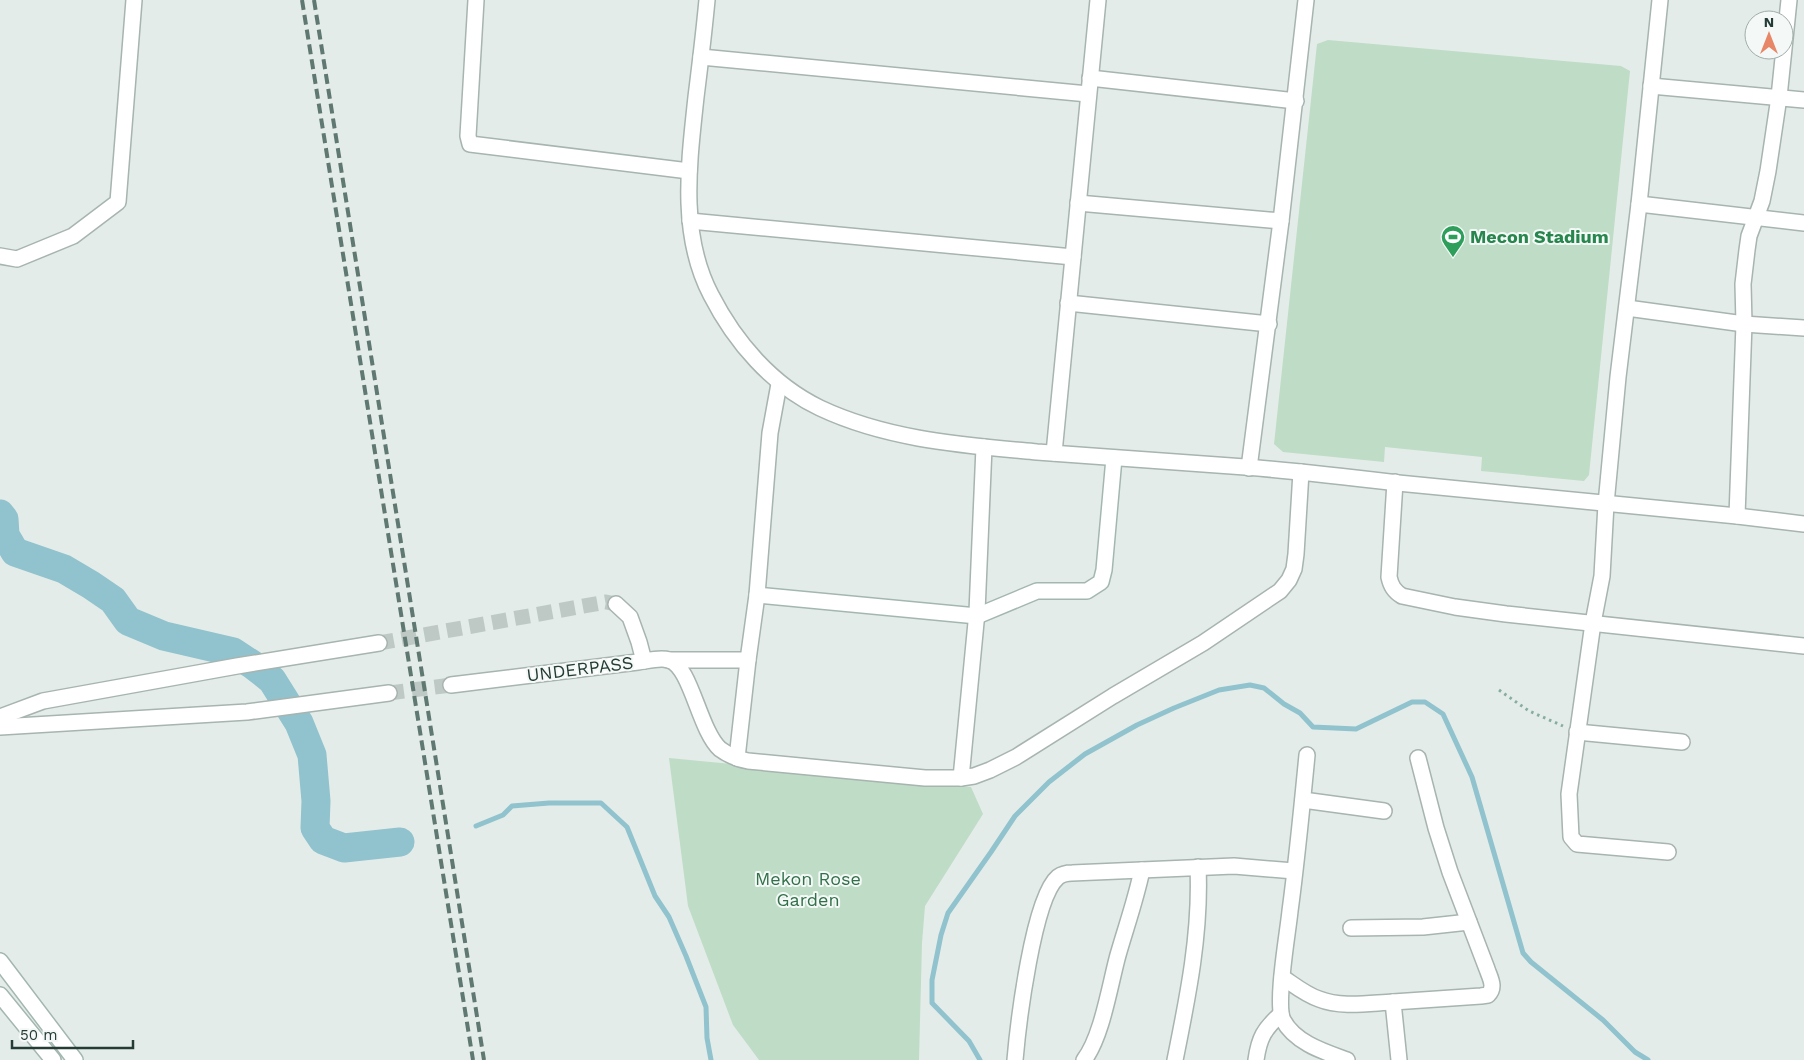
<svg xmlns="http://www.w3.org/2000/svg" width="1804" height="1060" font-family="'Work Sans',sans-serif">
	<rect width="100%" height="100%" fill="#e4ece9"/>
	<!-- park -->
	<g fill="#bfdcc7">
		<path d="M1328 40 1621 66 1630 71 1589 475 1584 481 1481 471 1482 457 1385 447 1384 462 1283 452 1274 444 1317 44Z"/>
		<path d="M669 758 971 787 983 814 925 906 922 943 919 1060H759L733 1025 688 906Z"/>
	</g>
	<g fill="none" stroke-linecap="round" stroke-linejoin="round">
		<!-- stream -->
		<g stroke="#90c3cd" stroke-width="5">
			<path d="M476 826 503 815 512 806 549 803H601L627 827 655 896 669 917 686 956 706 1007 707 1038 711 1060"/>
			<path d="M980 1060 969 1041 932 1003V980L941 935 948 913 991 852 1015 816 1049 782 1085 754 1137 725 1174 708 1219 690 1250 685 1264 688 1284 704 1300 713 1313 727 1356 729 1412 702H1425L1443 714 1472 777 1523 953 1531 962 1603 1020 1635 1052 1648 1060"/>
		</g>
		<!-- river -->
		<path stroke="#90c3cd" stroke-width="29" d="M0 514 4 519 5 535 15 552 64 569 91 585 113 600 128 621 164 636 233 652 253 665 272 680 299 723 312 755 316 801 315 828 323 840 344 848 400 842"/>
		<!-- street-tunnel -->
		<g stroke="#bec9c5" stroke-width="15" stroke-dasharray="15 8" stroke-linecap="butt">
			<path d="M379 643 606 602 616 604"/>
			<path d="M389 693 451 685"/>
		</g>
		<!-- street casing -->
		<g stroke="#a7b4b0" stroke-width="18">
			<g id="street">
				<path d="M476 0 468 136 470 144 689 171"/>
				<path d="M707 0C704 32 700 65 696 97 689 163 679 234 711 295 735 342 772 385 820 408 888 440 963 445 1037 452 1106 457 1176 462 1245 467 1296 471 1347 477 1398 483 1511 494 1624 505 1737 516L1804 524"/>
				<path d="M1660 0 1639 204 1618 377 1606 504 1602 576 1593 623 1569 794 1571 837 1577 844 1668 852"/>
				<path d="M701 57 1088 94"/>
				<path d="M1090 78 1296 101"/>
				<path d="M1651 86 1804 100"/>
				<path d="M1078 203 1281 221"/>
				<path d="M1639 204 1804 223"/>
				<path d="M690 221 1073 257"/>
				<path d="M0 256 17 259 73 236 118 202 134 0"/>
				<path d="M1068 303 1269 324"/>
				<path d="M1627 308 1744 324 1804 328"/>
				<path d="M1054 453 1098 0"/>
				<path d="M1249 468 1281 221 1306 0"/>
				<path d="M1395 482 1389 577C1391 586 1394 591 1402 596L1455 607 1506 614 1804 646"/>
				<path d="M1737 516 1744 324 1743 284 1747 250 1749 236 1762 201 1768 171 1779 97 1789 0"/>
				<path d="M616 604 630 617 639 642 644 661"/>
				<path d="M668 660H748"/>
				<path d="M451 685 638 662C647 661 660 657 669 660 691 666 699 730 720 749 728 755 738 759 748 761L925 778H961L974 776 990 770 1016 757 1113 696 1203 643 1280 591 1289 580 1294 569 1296 554 1301 472"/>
				<path d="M0 717 43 701 237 666 379 643"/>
				<path d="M0 727 247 712 389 693"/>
				<path d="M1577 732 1682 742"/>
				<path d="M1307 755C1302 807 1297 859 1290 911 1288 932 1275 1004 1283 1020 1295 1043 1325 1052 1347 1060"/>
				<path d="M737 758 748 660 757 595 770 433 779 384"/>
				<path d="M961 778 977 612 984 447"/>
				<path d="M1303 800 1384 811"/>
				<path d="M1351 928 1423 927 1469 922"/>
				<path d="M1282 977C1294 985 1306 995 1319 999 1341 1008 1370 1003 1393 1002"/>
				<path d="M1015 1060C1018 1025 1033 898 1058 877 1062 874 1067 873 1072 873L1234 866 1294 871"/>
				<path d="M1084 1060C1102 1037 1110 984 1118 955 1126 927 1136 899 1142 870"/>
				<path d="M1175 1060C1188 996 1201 932 1198 867"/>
				<path d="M1256 1060C1259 1038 1264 1029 1281 1014"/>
				<path d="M1399 1060 1393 1002 1481 996 1488 995C1496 987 1490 978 1487 969L1450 872 1436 828 1418 758"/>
			</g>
		</g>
		<!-- secondary casing -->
		<g stroke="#a3b7b0" stroke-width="18">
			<g id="secondary">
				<path d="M757 595 977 616 1037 591H1087L1101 582 1104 570 1114 458"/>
				<path d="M0 961 75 1060"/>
				<path d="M0 995 53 1060"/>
			</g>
		</g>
		<!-- path -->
		<path stroke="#87ada2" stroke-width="3" stroke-dasharray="2.5 4" stroke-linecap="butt" d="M1499 690 1529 711 1563 726"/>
		<!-- street -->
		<use href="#street" stroke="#fff" stroke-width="15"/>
		<!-- secondary -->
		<use href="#secondary" stroke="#fff" stroke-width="15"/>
		<!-- rail -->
		<g stroke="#5f7871" stroke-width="4" stroke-dasharray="10 5" stroke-linecap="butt">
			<path d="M302 0 473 1060"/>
			<path d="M314 0 484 1060"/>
		</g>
	</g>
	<!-- icons -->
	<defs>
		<g id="stadium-pin" transform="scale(1.25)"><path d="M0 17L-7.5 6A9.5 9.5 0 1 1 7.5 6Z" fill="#2e9e5b" stroke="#f4f9f7"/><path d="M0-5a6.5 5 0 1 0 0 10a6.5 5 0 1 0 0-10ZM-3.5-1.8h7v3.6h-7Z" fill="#fff"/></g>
	</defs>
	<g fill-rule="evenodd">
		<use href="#stadium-pin" x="1453" y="237"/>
	</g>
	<g text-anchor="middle" stroke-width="4" stroke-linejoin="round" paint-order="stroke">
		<!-- leisure labels -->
		<g font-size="18" font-weight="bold" fill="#27864d" stroke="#f4f9f7" text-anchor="start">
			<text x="1470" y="243">Mecon Stadium</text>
		</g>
		<!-- street labels -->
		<g font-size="18" fill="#253c36" stroke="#f4f9f7">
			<text transform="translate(580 669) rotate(-7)" y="6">UNDERPASS</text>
		</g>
		<!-- park labels -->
		<g font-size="18" fill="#32704a" stroke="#f4f9f7">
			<text x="808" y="885">Mekon Rose<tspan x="808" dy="21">Garden</tspan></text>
		</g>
	</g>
	<!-- north arrow -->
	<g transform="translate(1769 35)"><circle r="24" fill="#f4f9f7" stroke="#a1adaa"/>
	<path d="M0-4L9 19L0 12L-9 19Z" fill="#e78767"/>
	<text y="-8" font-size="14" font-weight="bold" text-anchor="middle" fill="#253c36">N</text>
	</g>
	<!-- scale -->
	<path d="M12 1040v8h121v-8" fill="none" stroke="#253c36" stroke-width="2.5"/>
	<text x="20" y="1040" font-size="15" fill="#253c36" stroke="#f4f9f7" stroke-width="4" paint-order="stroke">50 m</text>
</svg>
